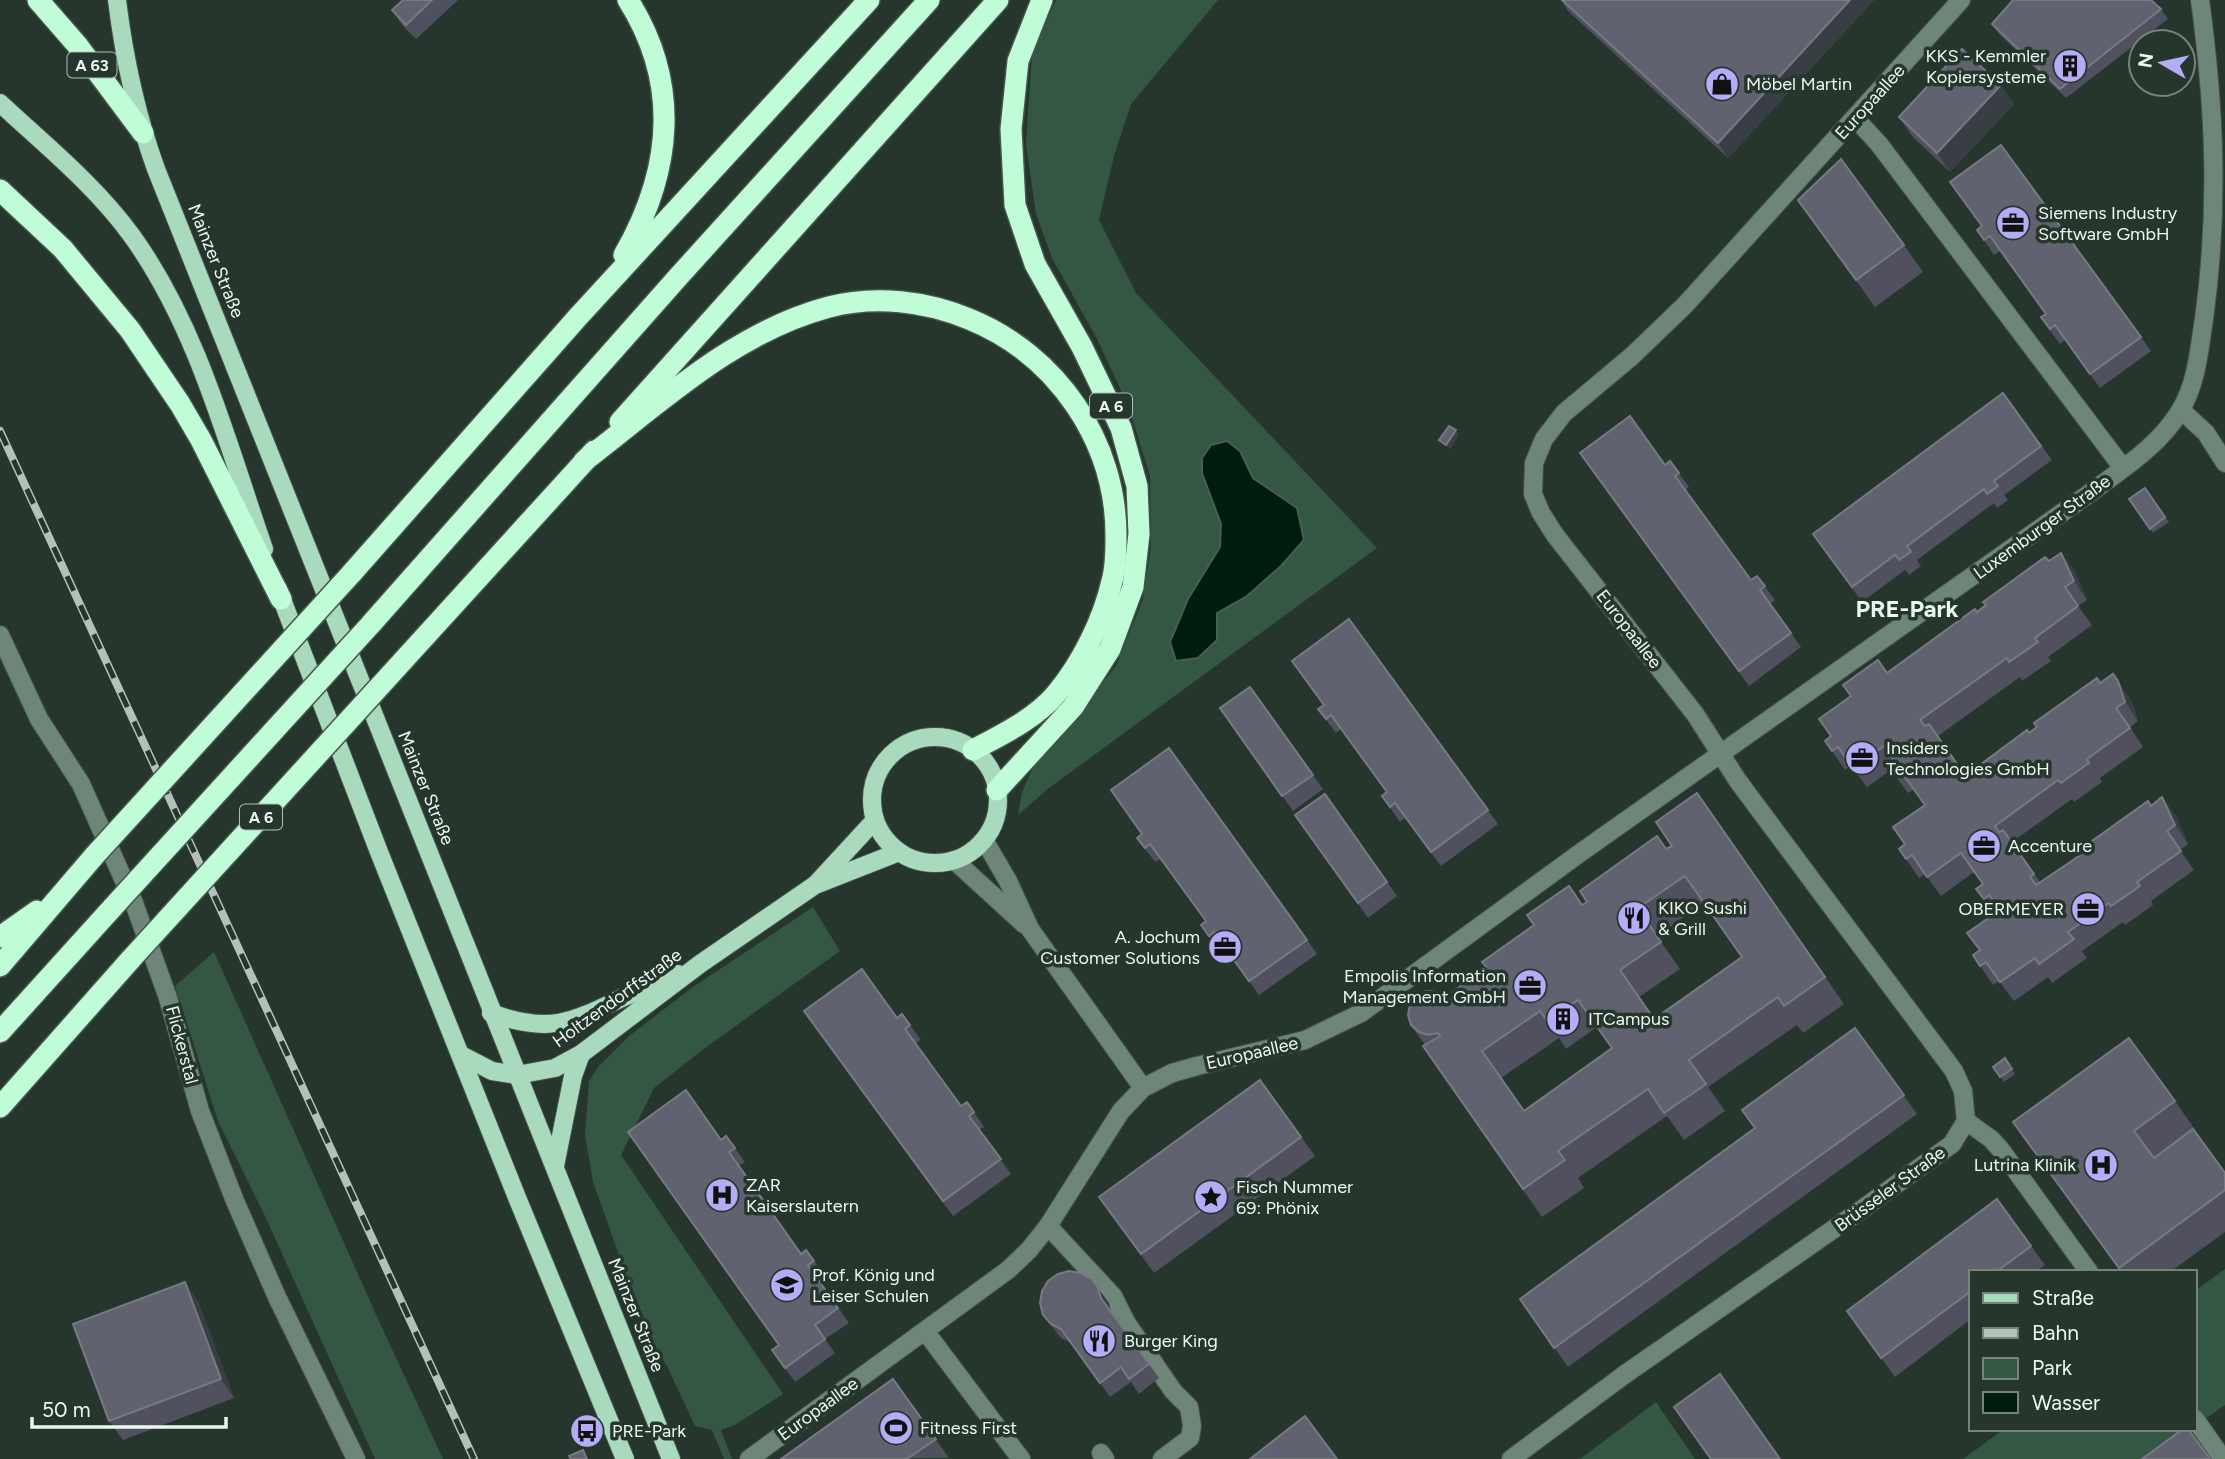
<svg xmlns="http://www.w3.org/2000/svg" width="2225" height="1459" font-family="Figtree,sans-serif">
	<rect width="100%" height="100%" fill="#26362d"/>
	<!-- green -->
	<g fill="#335743">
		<path d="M1056 0H1218L1131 104 1114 156 1099 220 1136 293 1377 548 1049 788 1018 815 1022 792 1033 767 1116 666 1143 599 1151 547 1150 476 1128 405 1097 339 1052 258 1036 214 1026 144 1032 54Z"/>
		<path d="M813 907 840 951 705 1048 654 1088 621 1155 783 1394 735 1425 721 1430 732 1459H724L712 1430 695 1426 667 1366 648 1336 593 1182 585 1135 589 1081 599 1066 629 1036 693 987Z"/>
		<path d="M214 952 378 1319 443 1459H375L265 1216 218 1121 175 986Z"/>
		<path d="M2225 1269V1405L2195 1426V1291Z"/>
		<path d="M1656 1402 1695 1459H1580Z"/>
		<path d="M2004 1429H2191L2149 1459H1963Z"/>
	</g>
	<!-- water -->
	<path fill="#001c0e" stroke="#475e52" stroke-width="2" d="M1227 441 1240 451 1253 478 1297 508 1304 540 1281 566 1247 596 1217 613V640L1198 658 1176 661 1170 642 1188 599 1220 547 1221 524 1202 473V458L1211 445Z"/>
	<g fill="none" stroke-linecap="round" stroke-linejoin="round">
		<!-- minor casing -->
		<g stroke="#46554c" stroke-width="20">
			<g id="minor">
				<path d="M1855 118 1879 144 2123 468"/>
				<path d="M2181 410 2206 433 2225 463"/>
				<path d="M0 635 39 719 81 784 134 903 168 998 200 1111 235 1201 277 1297 356 1459"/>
				<path d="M984 840 1008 881 1030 929 1143 1088"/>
				<path d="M954 860 1024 924"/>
				<path d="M1966 1121 1991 1139 2001 1150 2089 1272"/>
				<path d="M1048 1226 1113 1296 1126 1322 1173 1391 1189 1407 1192 1426 1190 1438 1162 1459"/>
				<path d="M925 1331 1021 1459"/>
				<path d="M2195 1419 2223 1459"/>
				<path d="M1101 1453 1105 1459"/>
				<path d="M749 1459 1008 1270 1029 1250 1048 1226 1121 1111 1143 1088 1172 1073 1197 1066 1305 1040 1361 1013 1580 853 2090 493C2122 469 2159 446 2180 411 2197 383 2199 350 2204 319 2219 209 2215 110 2200 0"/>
				<path d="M1511 1459 1624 1375 1861 1210 1952 1144 1966 1121 1963 1091 1954 1071 1738 781 1695 714 1555 535 1541 513 1533 494 1534 463 1544 439 1564 413 1632 356 1685 305 1961 0"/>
			</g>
		</g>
		<!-- major casing -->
		<g stroke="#46554c" stroke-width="20">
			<g id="major">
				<path d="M117 0C124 57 136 114 156 169L671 1459"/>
				<path d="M0 103C45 145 95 185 132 236 198 328 227 443 264 549"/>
				<path d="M278 589 379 852 518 1200 625 1459"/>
				<circle cx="935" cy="800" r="63"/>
				<path d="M816 884 875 820"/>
				<path d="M491 1013C548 1034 571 1023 622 998 641 990 659 982 678 974"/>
				<path d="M461 1055 492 1071 517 1075 555 1068 581 1054 700 964 815 885 899 852"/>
				<path d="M555 1166 573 1076 581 1054"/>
			</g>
		</g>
		<!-- highway casing -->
		<g stroke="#46554c" stroke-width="24">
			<g id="highway">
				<path d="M38 0 78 46 143 133"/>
				<path d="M0 190 63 249 130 330 180 404 201 440 281 599"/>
				<path d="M624 255C672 171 681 84 628 0"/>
				<path d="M620 422 998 0"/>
				<path d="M584 461C660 403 734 332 829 307 875 295 926 301 969 319 1058 355 1117 443 1116 538 1116 552 1116 567 1112 581 1103 620 1082 663 1056 694 1035 719 1001 735 973 750"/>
				<path d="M351 574 577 318 869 0"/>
				<path d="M371 624 679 276 929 0"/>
				<path d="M390 675 594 451"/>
				<path d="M997 790 1073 707 1110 649 1133 587 1139 534 1137 486 1121 428 1082 347 1035 264 1015 205 1011 129 1018 61 1042 0"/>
				<path d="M0 937 37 911"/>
				<path d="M0 966 95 855"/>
				<path d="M0 1032 113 907"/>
				<path d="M0 1107 131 959"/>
			</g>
		</g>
		<!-- minor -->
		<use href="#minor" stroke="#6e8678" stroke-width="18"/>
		<!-- major -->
		<use href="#major" stroke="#a9dabd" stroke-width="18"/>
		<!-- highway -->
		<use href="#highway" stroke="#c0fcd8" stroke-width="21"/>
		<!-- rail casing -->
		<g stroke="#b4c0b9" stroke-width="8">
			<path id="rail" d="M0 431 474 1459"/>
		</g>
		<!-- rail -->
		<use href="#rail" stroke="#26362d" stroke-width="5" stroke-dasharray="16" stroke-linecap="butt"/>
		<!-- highway-bridge casing -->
		<g stroke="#46554c" stroke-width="24" stroke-linecap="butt">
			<g id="highway-bridge">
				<path d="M95 855 351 574"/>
				<path d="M113 907 371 624"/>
				<path d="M131 959 390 675"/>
			</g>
		</g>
		<!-- highway-bridge -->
		<use href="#highway-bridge" stroke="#c0fcd8" stroke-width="21"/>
	</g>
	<!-- wall -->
	<g fill="#51505f" fill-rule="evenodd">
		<path d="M403 0H458L416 39 402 25 392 10Z"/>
		<path d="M1561 0H1874L1728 158 1568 11Z"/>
		<path d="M2161 9 2168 19 2066 98 1999 34 1992 24Z"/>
		<path d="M2014 104 1950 172 1912 136 1899 117Z"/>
		<path d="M1798 200 1904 245 1923 272 1875 307Z"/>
		<path d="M1981 226 2141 337 2151 351 2100 388 2065 340 2060 344 2051 332 2041 317 2046 314 2000 251 1994 255 1977 230Z"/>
		<path d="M2003 393 2052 460 2004 495 2008 500 1997 508 1994 503 1917 560 1921 566 1909 575 1905 570 1862 602 1813 534Z"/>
		<path d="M1580 453 1665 465 1670 461 1689 487 1685 490 1751 580 1757 576 1775 600 1770 604 1801 647 1749 686Z"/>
		<path d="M2145 488 2169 522 2153 533 2129 499Z"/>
		<path d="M2061 553 2075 572 2087 600 2078 606 2092 625 2048 657 2051 661 2022 681 2020 677 1938 736 1966 775 2100 683 2131 700 2138 721 2130 727 2143 747 2100 778 2102 782 2074 802 2072 799 2012 842 2040 882 2088 850 2162 797 2176 816 2188 844 2180 850 2194 870 2151 901 2153 905 2125 925 2123 922 2082 951 2087 958 2052 983 2048 977 2014 1001 1999 981 1993 985 1973 955 1979 951 1994 914 1976 889 1983 884 1974 872 1941 896 1925 874 1919 878 1899 849 1905 844 1925 805 1914 789 1908 793 1891 770 1867 787 1851 766 1845 770 1825 741 1831 736 1887 673Z"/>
		<path d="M1349 619 1498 824 1441 866 1405 818 1400 822 1382 796 1387 792 1341 729 1336 733 1318 709 1323 705Z"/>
		<path d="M1250 687 1323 789 1293 811 1220 708Z"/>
		<path d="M1169 748 1317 954 1259 995 1225 947 1219 951 1201 925 1206 921 1161 859 1155 862 1137 838 1142 834Z"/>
		<path d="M1697 793 1844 1004 1803 1033 1797 1025 1708 1087 1725 1111 1684 1140 1667 1116 1578 1178 1584 1188 1542 1217 1423 1046 1425 1045 1411 1025 1446 997 1672 846ZM1704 903 1742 957 1654 1019 1639 997 1680 969 1657 936ZM1597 1027 1612 1048 1524 1111 1501 1078 1559 1038 1566 1049Z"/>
		<path d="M1325 794 1397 896 1368 918 1295 815Z"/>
		<path d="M804 1011 897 1018 902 1014 921 1040 916 1043 961 1106 974 1112 984 1127 979 1130 1011 1174 953 1216Z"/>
		<path d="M1855 1028 1917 1114 1568 1367 1520 1299 1755 1128Z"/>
		<path d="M2005 1058 2015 1074 2004 1082 1993 1067Z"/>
		<path d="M1260 1080 1315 1156 1154 1273 1099 1197Z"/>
		<path d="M2175 1101 2194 1128 2154 1158 2225 1173V1232L2170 1272H2121L2013 1122Z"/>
		<path d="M721 1140 735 1148 745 1162 739 1166 801 1254 806 1250 817 1265 824 1275 818 1279 849 1323 825 1339 835 1353 795 1382 772 1350 779 1345Z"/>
		<path d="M2031 1246 2045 1265 2035 1272H1971V1319L1895 1377 1847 1311Z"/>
		<path d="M198 1301 234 1398 123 1440 109 1421Z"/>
		<path d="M1109 1303 1110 1311 1159 1378 1139 1394 1131 1382 1110 1397 1071 1343 1061 1338 1043 1315Z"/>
		<path d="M893 1379 949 1458 781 1459Z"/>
	</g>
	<!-- shaded-wall -->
	<g fill="#393e44">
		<path d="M1850 0H1874L1728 158 1718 143Z"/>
		<path d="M2001 85 2014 104 1950 172 1937 153Z"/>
		<path d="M1456 430 1459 435 1450 450 1446 445Z"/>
		<path d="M2061 553 2075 572 2087 600 2074 581Z"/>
		<path d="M2118 681 2131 700 2138 721 2125 702Z"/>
		<path d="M2162 797 2176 816 2188 844 2175 825Z"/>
		<path d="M185 1282 198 1301 234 1398 221 1379Z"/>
		<path d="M1098 1288 1109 1303 1111 1312 1101 1298Z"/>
	</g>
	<!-- building -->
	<g fill="#61626f" stroke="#777983" stroke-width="2" fill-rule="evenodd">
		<path d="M403 0H432L406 25 392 10Z"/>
		<path d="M1562 0H1850L1718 143Z"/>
		<path d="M2013 0H2151L2161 9 2060 89 1992 24Z"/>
		<path d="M1962 49 2001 85 1937 153 1899 117Z"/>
		<path d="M2001 145 2141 337 2090 374 2055 325 2050 329 2041 317 2046 314 1990 236 1984 240 1977 230 1982 226 1950 182Z"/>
		<path d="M1841 159 1904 245 1856 280 1798 200Z"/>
		<path d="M2003 393 2041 446 1994 481 1998 486 1987 494 1984 489 1907 546 1911 552 1899 560 1895 555 1852 587 1813 534Z"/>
		<path d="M1630 416 1665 465 1670 461 1679 473 1675 476 1751 580 1757 576 1765 586 1760 590 1791 633 1739 671 1580 453Z"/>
		<path d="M1449 426 1456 430 1446 445 1439 440Z"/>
		<path d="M2145 488 2165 517 2150 529 2129 499Z"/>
		<path d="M2061 553 2074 581 2065 587 2078 606 2035 638 2038 642 2009 662 2007 658 1920 720 1925 726 1929 724 1960 768 1956 771 1961 779 2027 730 2029 733 2037 727 2034 723 2097 678 2100 683 2113 674 2118 681 2125 702 2116 708 2130 728 2087 759 2089 763 2061 783 2058 780 1995 826 1999 832 2003 830 2034 874 2030 877 2036 885 2088 850 2085 846 2148 801 2151 806 2162 797 2175 825 2167 831 2181 851 2137 882 2140 886 2111 906 2109 903 2068 932 2074 939 2039 964 2035 958 2000 982 1986 962 1980 966 1973 955 1980 950 1967 933 2000 910 1989 895 1984 899 1976 889 1983 884 1961 853 1927 877 1912 855 1906 859 1899 849 1905 844 1893 827 1925 805 1900 770 1894 774 1887 764 1893 759 1884 746 1853 768 1838 747 1832 751 1825 741 1831 736 1819 719 1851 696 1843 685 1878 660 1887 673 1975 609 1977 612 1986 605 1983 602 2045 557 2049 561Z"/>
		<path d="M1349 619 1488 810 1431 852 1395 803 1390 807 1382 796 1387 792 1331 715 1326 719 1318 709 1324 705 1292 661Z"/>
		<path d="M1250 687 1313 775 1282 796 1220 708Z"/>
		<path d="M1169 748 1307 940 1249 981 1214 932 1209 936 1201 925 1206 921 1150 844 1145 848 1137 838 1142 834 1111 790Z"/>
		<path d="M1697 793 1825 977 1784 1006 1778 997 1689 1060 1706 1084 1664 1113 1648 1089 1558 1151 1565 1160 1523 1189 1423 1046 1440 1036 1438 1033 1428 1035 1419 1032 1411 1025 1408 1015 1410 1004 1415 997 1426 991 1437 992 1446 997 1486 967 1482 962 1534 925 1527 915 1569 886 1582 905 1587 902 1580 891 1657 836 1666 849 1672 846 1656 822ZM1685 876 1742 957 1654 1019 1620 970 1661 942 1638 908ZM1578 1000 1612 1048 1524 1111 1482 1051 1540 1011 1547 1021Z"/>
		<path d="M1325 794 1387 882 1358 903 1295 815Z"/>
		<path d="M862 969 897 1018 902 1014 910 1025 905 1029 961 1106 967 1102 974 1112 969 1116 1001 1159 943 1201 804 1011Z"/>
		<path d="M1855 1028 1904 1095 1554 1348 1520 1299 1755 1128 1742 1110Z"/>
		<path d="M2129 1038 2175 1101 2134 1131 2154 1158 2193 1129 2225 1173V1190L2119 1268 2013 1122Z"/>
		<path d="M2005 1058 2012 1069 2000 1077 1993 1067Z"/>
		<path d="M1260 1080 1301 1137 1141 1254 1099 1197Z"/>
		<path d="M686 1090 721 1140 726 1136 735 1148 729 1152 801 1254 806 1250 814 1261 808 1265 838 1308 815 1325 825 1339 785 1368 772 1350 779 1345 628 1132Z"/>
		<path d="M1997 1199 2031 1246 1996 1272H1971V1291L1881 1358 1847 1311Z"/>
		<path d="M1069 1271 1081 1273 1092 1279 1098 1288 1101 1298 1149 1364 1129 1379 1121 1367 1100 1383 1061 1329 1051 1324 1043 1315 1040 1303 1042 1291 1048 1281 1058 1274Z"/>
		<path d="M185 1282 221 1379 109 1421 73 1324Z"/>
		<path d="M1720 1374 1780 1459H1711L1674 1407Z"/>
		<path d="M893 1379 936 1439 907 1459H781Z"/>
		<path d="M1305 1416 1337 1459H1250Z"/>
		<path d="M2183 1429H2188L2210 1459H2142Z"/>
		<path d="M583 1450 587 1459H571L569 1456Z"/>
	</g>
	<!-- icons -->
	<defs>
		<g id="building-disc" transform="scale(1.75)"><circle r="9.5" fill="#b5acf8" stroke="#26362d"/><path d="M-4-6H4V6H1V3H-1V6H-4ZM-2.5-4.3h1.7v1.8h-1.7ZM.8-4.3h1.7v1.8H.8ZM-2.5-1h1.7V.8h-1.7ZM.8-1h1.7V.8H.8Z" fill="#111"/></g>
		<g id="shop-disc" transform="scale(1.75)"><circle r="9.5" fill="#b5acf8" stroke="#26362d"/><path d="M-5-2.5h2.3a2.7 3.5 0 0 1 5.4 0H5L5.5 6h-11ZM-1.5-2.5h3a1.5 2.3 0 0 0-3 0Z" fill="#111"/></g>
		<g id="office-disc" transform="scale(1.75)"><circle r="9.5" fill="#b5acf8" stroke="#26362d"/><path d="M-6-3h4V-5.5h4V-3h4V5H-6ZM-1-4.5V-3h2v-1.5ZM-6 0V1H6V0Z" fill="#111"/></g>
		<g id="restaurant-disc" transform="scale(1.75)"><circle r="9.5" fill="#b5acf8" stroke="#26362d"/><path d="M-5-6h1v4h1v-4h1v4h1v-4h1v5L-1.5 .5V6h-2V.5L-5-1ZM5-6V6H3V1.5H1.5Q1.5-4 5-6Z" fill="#111"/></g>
		<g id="hospital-disc" transform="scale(1.75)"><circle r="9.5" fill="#b5acf8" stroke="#26362d"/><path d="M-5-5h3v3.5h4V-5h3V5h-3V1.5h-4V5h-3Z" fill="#111"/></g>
		<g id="sight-disc" transform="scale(1.75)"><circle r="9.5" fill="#b5acf8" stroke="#26362d"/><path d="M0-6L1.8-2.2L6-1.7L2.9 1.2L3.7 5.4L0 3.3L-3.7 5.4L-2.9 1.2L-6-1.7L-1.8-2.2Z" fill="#111"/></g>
		<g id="school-disc" transform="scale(1.75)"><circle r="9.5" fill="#b5acf8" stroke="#26362d"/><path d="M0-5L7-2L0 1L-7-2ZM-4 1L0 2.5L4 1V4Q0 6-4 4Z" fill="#111"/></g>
		<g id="stadium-disc" transform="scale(1.75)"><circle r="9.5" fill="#b5acf8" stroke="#26362d"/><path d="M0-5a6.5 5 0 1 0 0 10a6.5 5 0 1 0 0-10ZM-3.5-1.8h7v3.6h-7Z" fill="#111"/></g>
		<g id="bus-disc" transform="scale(1.75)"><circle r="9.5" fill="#b5acf8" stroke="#26362d"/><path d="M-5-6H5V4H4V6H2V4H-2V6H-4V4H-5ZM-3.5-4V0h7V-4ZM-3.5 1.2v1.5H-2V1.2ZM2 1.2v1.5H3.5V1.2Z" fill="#111"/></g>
	</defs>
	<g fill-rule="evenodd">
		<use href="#building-disc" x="2070" y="66"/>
		<use href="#shop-disc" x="1722" y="84"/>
		<use href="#office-disc" x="2013" y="223"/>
		<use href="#office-disc" x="1862" y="758"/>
		<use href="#office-disc" x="1984" y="846"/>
		<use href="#office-disc" x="2088" y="909"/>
		<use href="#restaurant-disc" x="1634" y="918"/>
		<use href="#office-disc" x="1225" y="947"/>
		<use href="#office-disc" x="1530" y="986"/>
		<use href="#building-disc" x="1563" y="1019"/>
		<use href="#hospital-disc" x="2101" y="1165"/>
		<use href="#hospital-disc" x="722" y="1195"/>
		<use href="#sight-disc" x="1211" y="1197"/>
		<use href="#school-disc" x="787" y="1285"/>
		<use href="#restaurant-disc" x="1099" y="1341"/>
		<use href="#stadium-disc" x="896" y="1428"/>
		<use href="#bus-disc" x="587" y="1431"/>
	</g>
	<g text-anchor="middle" stroke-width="7" stroke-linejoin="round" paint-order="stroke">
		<!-- shield labels -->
		<g fill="#26362d" stroke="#b1bdb6" stroke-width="2">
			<rect x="67.5" y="52.5" width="49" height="25" rx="5"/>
			<rect x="1090" y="393.5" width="42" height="25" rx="5"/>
			<rect x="240" y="804.5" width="42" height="25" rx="5"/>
		</g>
		<g font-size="16" font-weight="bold" fill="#ecf7f0">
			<text x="92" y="71">A 63</text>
			<text x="1111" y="412">A 6</text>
			<text x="261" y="823">A 6</text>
		</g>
		<!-- poi labels -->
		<g font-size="18" fill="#ecf7f0" stroke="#26362d" text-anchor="start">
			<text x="2046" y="62" text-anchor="end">KKS - Kemmler<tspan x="2046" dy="21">Kopiersysteme</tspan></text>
			<text x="1746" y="90">Möbel Martin</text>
			<text x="2038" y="219">Siemens Industry<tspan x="2038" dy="21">Software GmbH</tspan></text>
			<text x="1886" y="754">Insiders<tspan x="1886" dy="21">Technologies GmbH</tspan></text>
			<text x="2008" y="852">Accenture</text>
			<text x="1658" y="914">KIKO Sushi<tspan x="1658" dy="21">&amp; Grill</tspan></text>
			<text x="2064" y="915" text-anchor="end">OBERMEYER</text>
			<text x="1200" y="943" text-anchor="end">A. Jochum<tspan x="1200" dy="21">Customer Solutions</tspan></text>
			<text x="1506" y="982" text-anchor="end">Empolis Information<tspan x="1506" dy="21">Management GmbH</tspan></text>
			<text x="1588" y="1025">ITCampus</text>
			<text x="2076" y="1171" text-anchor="end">Lutrina Klinik</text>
			<text x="746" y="1191">ZAR<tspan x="746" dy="21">Kaiserslautern</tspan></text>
			<text x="1236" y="1193">Fisch Nummer<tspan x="1236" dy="21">69: Phönix</tspan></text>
			<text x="812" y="1281">Prof. König und<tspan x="812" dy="21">Leiser Schulen</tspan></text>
			<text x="1124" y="1347">Burger King</text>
			<text x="920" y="1434">Fitness First</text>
			<text x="612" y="1437">PRE-Park</text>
		</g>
		<!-- street labels -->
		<g font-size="18" fill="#ecf7f0" stroke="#26362d">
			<text transform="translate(1870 102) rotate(-48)" y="6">Europaallee</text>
			<text transform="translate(216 261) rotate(68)" y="6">Mainzer Straße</text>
			<text transform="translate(2042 527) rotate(-36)" y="6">Luxemburger Straße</text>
			<text transform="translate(1629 629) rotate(52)" y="6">Europaallee</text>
			<text transform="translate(426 788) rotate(68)" y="6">Mainzer Straße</text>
			<text transform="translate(617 998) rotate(-36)" y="6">Holtzendorffstraße</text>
			<text transform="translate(182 1045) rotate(75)" y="6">Flickerstal</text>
			<text transform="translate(1252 1053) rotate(-13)" y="6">Europaallee</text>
			<text transform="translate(1890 1189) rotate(-36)" y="6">Brüsseler Straße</text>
			<text transform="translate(636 1315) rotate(68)" y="6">Mainzer Straße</text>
			<text transform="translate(818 1409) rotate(-36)" y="6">Europaallee</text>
		</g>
		<!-- district labels -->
		<g font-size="24" font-weight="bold" fill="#ecf7f0" stroke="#26362d">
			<text x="1907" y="617">PRE-Park</text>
		</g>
	</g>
	<!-- legend -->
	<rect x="1969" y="1270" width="228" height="161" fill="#26362d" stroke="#75837b" stroke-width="2"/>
	<rect x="1983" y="1293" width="35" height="10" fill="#a9dabd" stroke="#75837b" stroke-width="2"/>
	<text x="2032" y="1305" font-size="21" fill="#ecf7f0">Straße</text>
	<rect x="1983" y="1328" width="35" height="10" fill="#b4c0b9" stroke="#75837b" stroke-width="2"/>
	<text x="2032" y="1340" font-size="21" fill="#ecf7f0">Bahn</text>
	<rect x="1983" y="1358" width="35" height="21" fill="#335743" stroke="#75837b" stroke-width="2"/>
	<text x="2032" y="1375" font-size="21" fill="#ecf7f0">Park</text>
	<rect x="1983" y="1392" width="35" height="21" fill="#001c0e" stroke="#75837b" stroke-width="2"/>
	<text x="2032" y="1410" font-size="21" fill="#ecf7f0">Wasser</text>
	<!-- north arrow -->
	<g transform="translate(2162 63) rotate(279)"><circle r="33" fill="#26362d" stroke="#75837b" stroke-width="2"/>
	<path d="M0-5L12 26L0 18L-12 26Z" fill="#b5acf8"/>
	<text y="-10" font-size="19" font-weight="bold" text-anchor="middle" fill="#ecf7f0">N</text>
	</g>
	<!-- scale -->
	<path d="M32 1417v10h194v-10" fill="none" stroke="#ecf7f0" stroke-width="3.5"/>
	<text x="42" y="1417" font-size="21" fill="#ecf7f0" stroke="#26362d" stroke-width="5" paint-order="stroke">50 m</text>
</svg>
